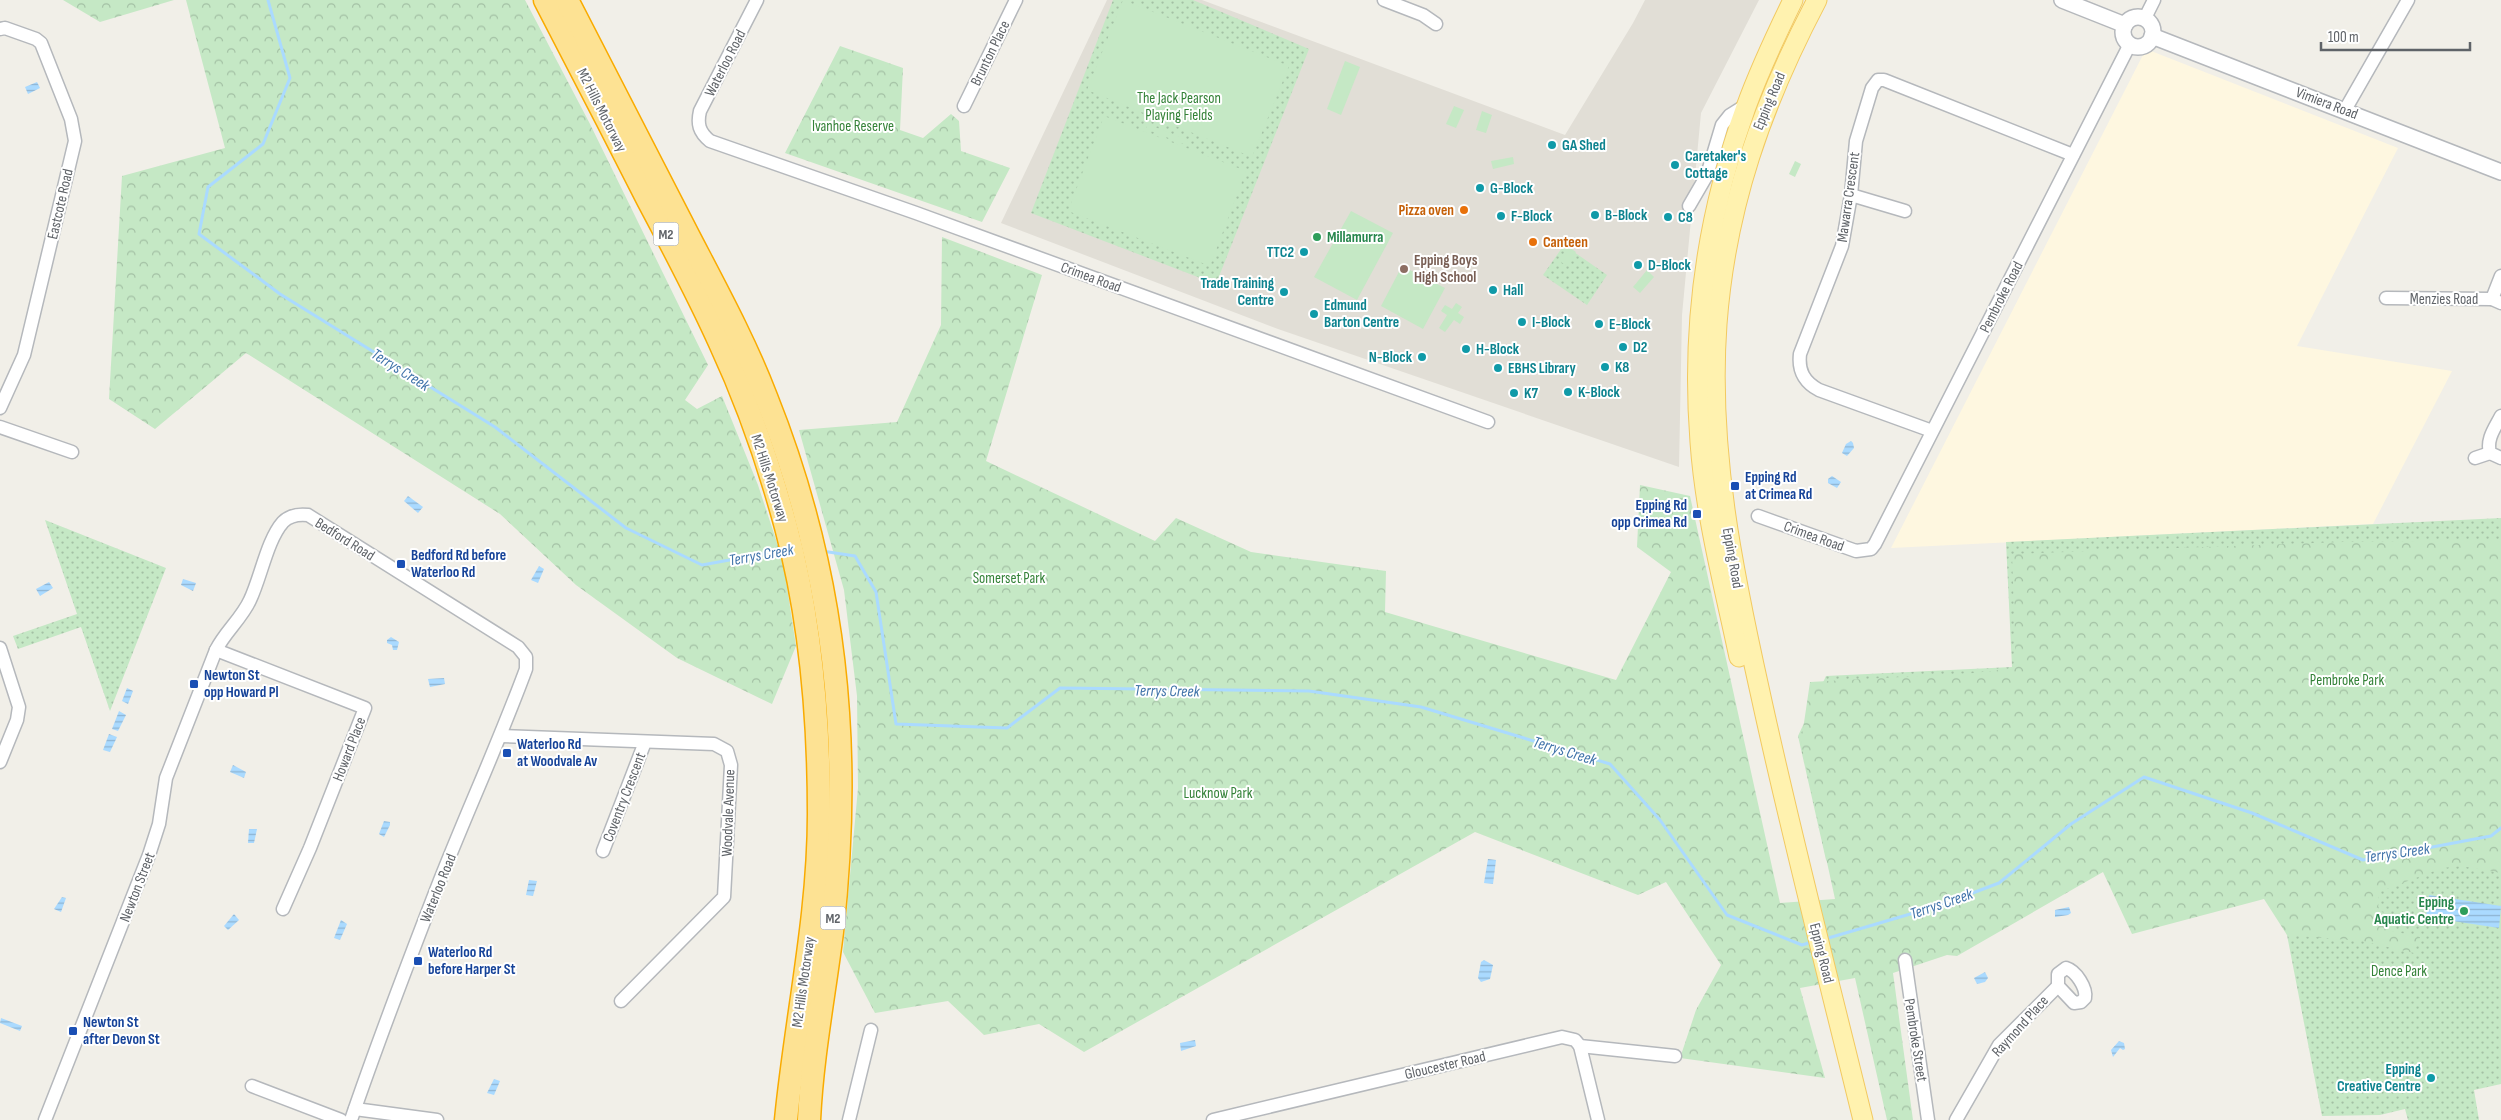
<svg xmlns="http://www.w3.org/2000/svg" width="2501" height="1120" font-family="'Sofia Sans Condensed',sans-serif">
	<defs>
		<pattern id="green-dots" width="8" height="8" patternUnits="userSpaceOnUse" patternTransform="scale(1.25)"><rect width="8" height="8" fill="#c5e8c5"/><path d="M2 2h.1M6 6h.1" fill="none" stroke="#a3c0a4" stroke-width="1.8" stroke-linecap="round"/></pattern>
		<pattern id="forest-crowns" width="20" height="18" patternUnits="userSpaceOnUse" patternTransform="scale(1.25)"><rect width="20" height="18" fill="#c5e8c5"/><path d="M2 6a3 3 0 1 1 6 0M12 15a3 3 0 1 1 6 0" fill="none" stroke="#a3c0a4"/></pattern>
		<pattern id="water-rules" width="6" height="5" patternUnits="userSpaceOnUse" patternTransform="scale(1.25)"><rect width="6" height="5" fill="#aadaff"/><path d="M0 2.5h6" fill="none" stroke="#8eb4d2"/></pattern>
	</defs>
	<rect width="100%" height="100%" fill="#f1efe8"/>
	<!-- commercial -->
	<path fill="#fef7e0" d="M2146 49 2398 148 2297 346 2452 371 2373 524 1891 548Z"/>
	<!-- education -->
	<path fill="#e1ded6" d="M1107 0H1202L1565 135 1633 23 1645 0H1759L1701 113 1682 315 1679 467 1278 329 1001 223Z"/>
	<!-- green -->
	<g fill="url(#green-dots)">
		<path d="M1113 0H1193L1309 49 1216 284 1031 213Z"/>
		<path d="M1564 245 1607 275 1587 305 1543 275Z"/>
		<path d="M2501 518V1084L2474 1090 2479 1120H2408L2405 1109 2380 1115 2322 1116 2287 935 2245 799 1887 921 1826 860 1798 736 1826 676 2012 667 2006 542Z"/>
		<path d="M45 520 166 568 110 711 81 627 18 649 13 636 77 614Z"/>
	</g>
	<!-- forest -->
	<g fill="url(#forest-crowns)">
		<path d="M63 0H174L100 22Z"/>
		<path d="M186 0H525L590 124 708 365 685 400 697 409 722 396 758 485 783 561 796 646 772 704 677 658 576 585 500 514 246 353 155 429 109 399 122 176 225 148Z"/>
		<path d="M840 46 903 68 900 130 923 138 951 114 959 121 961 151 1010 168 982 222 785 153Z"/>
		<path d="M942 237 1042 275 986 461 1155 541 1176 518 1251 552 1386 571 1385 612 1616 680 1671 572 1637 547 1640 485 1690 496 1780 903 1835 899 1801 743 1810 682 1974 673 2016 668 2012 554 2343 542 2501 540V873L2461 866 2442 868 2379 892 2378 911 2392 915V931L2420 937 2414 953 2362 941 2287 935 2264 899 2132 934 2103 872 1957 956 1947 955 1893 973 1913 1120H1887L1855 978 1800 988 1825 1078 1680 1058 1696 1010 1721 965 1666 882 1638 895 1475 832 1084 1052 1039 1024 984 1035 948 1001 875 1013 843 952 858 788 857 696 844 590 799 430 897 422 941 325Z"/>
	</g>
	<!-- pitch -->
	<g fill="#c5e8c5">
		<path d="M1123 0 1289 66 1252 157 1087 90Z"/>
		<path d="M1345 61 1360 67 1341 115 1327 109Z"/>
		<path d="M1454 106 1464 110 1456 128 1446 124Z"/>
		<path d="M1482 111 1492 115 1486 133 1476 130Z"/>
		<path d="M1104 116 1246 171 1210 266 1068 211Z"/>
		<path d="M1147 124 1188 140 1186 145 1146 129Z"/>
		<path d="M1513 157 1514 164 1493 169 1491 161Z"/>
		<path d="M1795 161 1801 164 1795 177 1789 174Z"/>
		<path d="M1351 211 1393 233 1357 300 1314 277Z"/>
		<path d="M1570 248 1576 252 1567 266 1561 262Z"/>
		<path d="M1402 266 1445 288 1423 329 1381 306Z"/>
		<path d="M1647 270 1654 277 1640 293 1633 287Z"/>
		<path d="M1456 303 1462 307 1458 313 1464 317 1460 324 1454 320 1445 332 1439 328 1447 315 1441 311 1445 305 1452 309Z"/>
	</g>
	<!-- water -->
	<g fill="url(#water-rules)">
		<path d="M37 82 40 88 28 94 25 87Z"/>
		<path d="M1851 441 1853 443 1854 448 1847 456 1842 453 1846 444Z"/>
		<path d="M1832 476 1841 482 1837 488 1828 483V479Z"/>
		<path d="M408 496 423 507 418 513 404 501Z"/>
		<path d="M539 566 544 569 538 583 531 580Z"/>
		<path d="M183 579 196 583 193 591 181 585Z"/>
		<path d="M49 582 53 588 40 596 36 589Z"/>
		<path d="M391 637 399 642 397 650H393L392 645 387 643V640Z"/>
		<path d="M444 678 445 684 430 687 428 679Z"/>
		<path d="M127 688 133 691 128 704 122 701Z"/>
		<path d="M119 711 126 715 118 731 112 729Z"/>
		<path d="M109 734 117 737 110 752 103 750Z"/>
		<path d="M233 765 246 772 244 778 230 772Z"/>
		<path d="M384 821 390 822V825L384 837 379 834Z"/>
		<path d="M249 829H257L254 843H248Z"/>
		<path d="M1488 859 1496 860 1493 884 1484 883Z"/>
		<path d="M529 880 537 881 533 896 526 895Z"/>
		<path d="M2429 895 2501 906 2499 928 2426 917Z"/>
		<path d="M62 897 66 898 61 912 54 909Z"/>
		<path d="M2069 907 2071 913 2068 915 2055 917V910Z"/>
		<path d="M234 914 239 920 228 930 224 926Z"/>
		<path d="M341 920 347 924 340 940 334 938Z"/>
		<path d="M1484 960 1493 965 1490 979 1481 982 1478 978 1481 962Z"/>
		<path d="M1985 972 1988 978 1985 982 1977 984 1974 978Z"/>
		<path d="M1 1018 22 1026 20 1031 0 1023Z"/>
		<path d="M1195 1040 1196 1046 1181 1051 1180 1043Z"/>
		<path d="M2119 1041 2124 1043 2125 1049 2123 1050 2120 1048 2113 1057 2111 1050Z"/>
		<path d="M494 1079 500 1081 494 1095 487 1093Z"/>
	</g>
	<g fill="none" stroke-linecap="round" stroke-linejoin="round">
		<!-- stream -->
		<g stroke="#aadaff" stroke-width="3">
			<path d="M268 0 290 78 263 144 208 187 199 234 280 294 495 427 626 528 702 565 784 550"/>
			<path d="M822 551 855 556 876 592 896 724 1007 728 1060 688 1309 691 1421 707 1610 764 1660 820 1727 915 1802 945 1812 942"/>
			<path d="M1825 939 1941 905 1999 883 2071 824 2144 777 2252 813 2363 860 2491 836 2501 828"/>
		</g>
		<!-- minor casing -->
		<g stroke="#b5b8bc" stroke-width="15">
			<g id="minor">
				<path d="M757 0 700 111C697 124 699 132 710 141L916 213 1488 422"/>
				<path d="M1384 0 1423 15 1436 24"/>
				<path d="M2145 18 2154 0"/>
				<path d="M0 29 5 28 36 39 41 43 71 119 75 141 24 355 0 408"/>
				<path d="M964 106 1016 0"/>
				<path d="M2345 110 2408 0"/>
				<path d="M1851 195 1905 211"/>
				<path d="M1689 206 1707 175 1722 125 1730 115 1746 105"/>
				<path d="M2386 298 2492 299 2501 303"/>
				<path d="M2492 299 2501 276"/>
				<path d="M2501 416C2495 428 2486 439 2490 453L2501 458"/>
				<path d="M0 427 72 452"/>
				<path d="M1932 431 1819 390C1804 382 1798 371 1800 354L1842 246 1851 195 1856 141 1872 88 1878 80H1884L2073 155"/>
				<path d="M2475 458 2490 453"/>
				<path d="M1758 516 1856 551 1871 549 1875 544 2130 44"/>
				<path d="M0 648 19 707 17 720 0 762"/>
				<path d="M216 650 365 708 310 848 283 909"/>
				<path d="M501 736 714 744 727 751 731 765 724 897 621 1001"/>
				<path d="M603 851 645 742"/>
				<path d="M1905 960 1928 1120"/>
				<path d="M2066 968C2076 971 2087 988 2085 998L2081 1002 2074 1003 2058 986V974Z"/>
				<path d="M1580 1046 1598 1120"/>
				<path d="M252 1086 341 1120"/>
				<path d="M355 1109 437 1120"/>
				<path d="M45 1120 149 855 159 824 166 778 216 650C225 632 242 618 250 600 261 577 267 540 283 522 290 515 299 514 308 515L518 647 526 657V669C498 745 464 818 435 893 406 968 377 1044 351 1120"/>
				<path d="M849 1120 871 1030"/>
				<path d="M1213 1120 1562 1037 1575 1040 1580 1046 1675 1056"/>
				<path d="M1956 1120 1999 1045 2058 986"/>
			</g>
		</g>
		<!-- tertiary casing -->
		<g stroke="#b5b8bc" stroke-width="18">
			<g id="tertiary">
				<path d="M2062 0 2125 25"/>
				<circle cx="2138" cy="32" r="15"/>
				<path d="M2152 36 2501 172"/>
			</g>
		</g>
		<!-- primary casing -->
		<g stroke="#f2c960" stroke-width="21">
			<g id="primary">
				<path d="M1817 0C1762 105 1726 205 1717 324 1708 449 1733 571 1760 692 1791 835 1828 977 1863 1120"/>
				<path d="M1739 657C1724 586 1705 514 1700 442 1691 328 1707 214 1746 107 1759 71 1776 35 1793 0"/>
			</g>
		</g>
		<!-- motorway casing -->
		<g stroke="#f9ab00" stroke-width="25">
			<g id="motorway">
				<path d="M545 0C580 67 614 133 648 200 673 247 698 294 720 343 747 401 769 464 786 527 811 620 819 718 819 814 819 917 796 1018 786 1120"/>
				<path d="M567 0C607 79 648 158 689 237 716 289 745 342 766 397 806 497 831 606 838 713 843 786 840 860 832 932 824 995 812 1057 809 1120"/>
			</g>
		</g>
		<!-- minor -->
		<use href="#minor" stroke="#fff" stroke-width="12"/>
		<!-- tertiary -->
		<use href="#tertiary" stroke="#fff" stroke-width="15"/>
		<!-- primary -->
		<use href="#primary" stroke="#fff2af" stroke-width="19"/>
		<!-- motorway -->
		<use href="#motorway" stroke="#fde293" stroke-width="22"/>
	</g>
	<!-- markers -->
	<g fill="#0f9aa8" stroke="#fff" stroke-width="2">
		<circle cx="1552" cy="145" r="5"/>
		<circle cx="1675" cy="165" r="5"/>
		<circle cx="1480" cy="188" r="5"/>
		<circle cx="1595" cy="215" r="5"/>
		<circle cx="1501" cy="216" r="5"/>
		<circle cx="1668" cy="217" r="5"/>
		<circle cx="1304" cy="252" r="5"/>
		<circle cx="1638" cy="265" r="5"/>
		<circle cx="1493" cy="290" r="5"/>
		<circle cx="1284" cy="292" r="5"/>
		<circle cx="1314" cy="314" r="5"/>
		<circle cx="1522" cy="322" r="5"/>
		<circle cx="1599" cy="324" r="5"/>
		<circle cx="1623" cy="347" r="5"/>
		<circle cx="1466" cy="349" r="5"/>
		<circle cx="1422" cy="357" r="5"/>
		<circle cx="1605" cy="367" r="5"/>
		<circle cx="1498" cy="368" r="5"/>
		<circle cx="1568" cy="392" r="5"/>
		<circle cx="1514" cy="393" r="5"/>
		<circle cx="2431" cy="1078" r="5"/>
	</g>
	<g fill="#e8710a" stroke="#fff" stroke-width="2">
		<circle cx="1464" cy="210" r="5"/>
		<circle cx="1533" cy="242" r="5"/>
	</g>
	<g fill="#2e9e5b" stroke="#fff" stroke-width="2">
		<circle cx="1317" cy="237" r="5"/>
		<circle cx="2464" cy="911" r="5"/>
	</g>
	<circle fill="#8d6e63" stroke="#fff" stroke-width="2" cx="1404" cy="269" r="5"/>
	<g fill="#1a4fb4" stroke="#fff" stroke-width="2">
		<rect x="1730" y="481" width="10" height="10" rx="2.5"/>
		<rect x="1692" y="509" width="10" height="10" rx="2.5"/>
		<rect x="396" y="559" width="10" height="10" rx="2.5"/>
		<rect x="189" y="679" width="10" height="10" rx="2.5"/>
		<rect x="502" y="748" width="10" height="10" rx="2.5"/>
		<rect x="413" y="956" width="10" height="10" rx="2.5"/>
		<rect x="68" y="1026" width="10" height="10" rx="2.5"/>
	</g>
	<g text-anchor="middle" stroke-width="4" stroke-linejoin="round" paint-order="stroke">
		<!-- shield labels -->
		<g fill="#fff" stroke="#8f9295" stroke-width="1">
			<rect x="653.5" y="222.5" width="25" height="23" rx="4"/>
			<rect x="820.5" y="906.5" width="25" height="23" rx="4"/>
		</g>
		<g font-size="14" font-weight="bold" fill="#5f6368">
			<text x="666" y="239">M2</text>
			<text x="833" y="923">M2</text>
		</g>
		<!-- street labels -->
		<g font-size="15" fill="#5f6368" stroke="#fff">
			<text transform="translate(990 53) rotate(-64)" y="5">Brunton Place</text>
			<text transform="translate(725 63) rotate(-63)" y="5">Waterloo Road</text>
			<text transform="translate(1769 101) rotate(-67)" y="5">Epping Road</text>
			<text transform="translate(2327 103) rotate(21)" y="5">Vimiera Road</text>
			<text transform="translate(602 110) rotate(63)" y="5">M2 Hills Motorway</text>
			<text transform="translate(1848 197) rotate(-82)" y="5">Mawarra Crescent</text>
			<text transform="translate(60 204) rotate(-77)" y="5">Eastcote Road</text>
			<text transform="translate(1091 277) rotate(20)" y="5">Crimea Road</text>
			<text transform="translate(2001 297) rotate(-63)" y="5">Pembroke Road</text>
			<text x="2444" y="304">Menzies Road</text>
			<text transform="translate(770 478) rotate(72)" y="5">M2 Hills Motorway</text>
			<text transform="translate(1814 536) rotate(20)" y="5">Crimea Road</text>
			<text transform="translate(345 539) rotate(32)" y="5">Bedford Road</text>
			<text transform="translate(1733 558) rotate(80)" y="5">Epping Road</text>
			<text transform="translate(349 749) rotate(-69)" y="5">Howard Place</text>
			<text transform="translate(624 797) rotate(-69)" y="5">Coventry Crescent</text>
			<text transform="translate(728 813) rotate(-88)" y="5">Woodvale Avenue</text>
			<text transform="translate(137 887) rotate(-69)" y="5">Newton Street</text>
			<text transform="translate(438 888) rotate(-68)" y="5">Waterloo Road</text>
			<text transform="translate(1822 953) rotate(76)" y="5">Epping Road</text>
			<text transform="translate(803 982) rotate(-82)" y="5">M2 Hills Motorway</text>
			<text transform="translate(2020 1026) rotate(-48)" y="5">Raymond Place</text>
			<text transform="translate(1916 1040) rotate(81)" y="5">Pembroke Street</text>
			<text transform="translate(1445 1065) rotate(-13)" y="5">Gloucester Road</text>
		</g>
		<!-- park labels -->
		<g font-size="15" fill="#348238" stroke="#fff">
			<text x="1179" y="103">The Jack Pearson<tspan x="1179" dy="17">Playing Fields</tspan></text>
			<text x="853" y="131">Ivanhoe Reserve</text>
			<text x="1009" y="583">Somerset Park</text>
			<text x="2347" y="685">Pembroke Park</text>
			<text x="1218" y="798">Lucknow Park</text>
			<text x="2399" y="976">Dence Park</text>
		</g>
		<!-- culture labels -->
		<g font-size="15" font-weight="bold" fill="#0d838f" stroke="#fff" text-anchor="start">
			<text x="1562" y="150">GA Shed</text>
			<text x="1685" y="161">Caretaker's<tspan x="1685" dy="17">Cottage</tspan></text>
			<text x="1490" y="193">G-Block</text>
			<text x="1605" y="220">B-Block</text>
			<text x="1511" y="221">F-Block</text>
			<text x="1678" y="222">C8</text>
			<text x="1294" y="257" text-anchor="end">TTC2</text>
			<text x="1648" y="270">D-Block</text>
			<text x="1274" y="288" text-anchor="end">Trade Training<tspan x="1274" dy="17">Centre</tspan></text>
			<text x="1503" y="295">Hall</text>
			<text x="1324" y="310">Edmund<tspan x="1324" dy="17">Barton Centre</tspan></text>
			<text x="1532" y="327">I-Block</text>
			<text x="1609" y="329">E-Block</text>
			<text x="1633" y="352">D2</text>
			<text x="1476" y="354">H-Block</text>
			<text x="1412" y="362" text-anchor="end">N-Block</text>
			<text x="1615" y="372">K8</text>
			<text x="1508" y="373">EBHS Library</text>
			<text x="1578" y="397">K-Block</text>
			<text x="1524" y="398">K7</text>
			<text x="2421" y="1074" text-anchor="end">Epping<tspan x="2421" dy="17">Creative Centre</tspan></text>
		</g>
		<!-- food labels -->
		<g font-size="15" font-weight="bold" fill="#c56008" stroke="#fff" text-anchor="end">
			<text x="1454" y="215">Pizza oven</text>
			<text x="1543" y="247" text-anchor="start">Canteen</text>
		</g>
		<!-- leisure labels -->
		<g font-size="15" font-weight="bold" fill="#27864d" stroke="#fff" text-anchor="start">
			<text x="1327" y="242">Millamurra</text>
			<text x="2454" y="907" text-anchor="end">Epping<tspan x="2454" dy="17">Aquatic Centre</tspan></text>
		</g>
		<!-- education labels -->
		<g font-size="15" font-weight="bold" fill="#785e54" stroke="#fff" text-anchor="start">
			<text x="1414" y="265">Epping Boys<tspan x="1414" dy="17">High School</tspan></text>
		</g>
		<!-- transit labels -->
		<g font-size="15" font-weight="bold" fill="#164399" stroke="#fff" text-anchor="start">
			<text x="1745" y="482">Epping Rd<tspan x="1745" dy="17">at Crimea Rd</tspan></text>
			<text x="1687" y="510" text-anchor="end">Epping Rd<tspan x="1687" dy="17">opp Crimea Rd</tspan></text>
			<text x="411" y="560">Bedford Rd before<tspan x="411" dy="17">Waterloo Rd</tspan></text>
			<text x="204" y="680">Newton St<tspan x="204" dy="17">opp Howard Pl</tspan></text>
			<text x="517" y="749">Waterloo Rd<tspan x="517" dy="17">at Woodvale Av</tspan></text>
			<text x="428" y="957">Waterloo Rd<tspan x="428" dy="17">before Harper St</tspan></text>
			<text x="83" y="1027">Newton St<tspan x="83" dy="17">after Devon St</tspan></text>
		</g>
		<!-- water labels -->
		<g font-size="16" font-style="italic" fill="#4174aa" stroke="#fff">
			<text transform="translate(401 369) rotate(32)" y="6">Terrys Creek</text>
			<text transform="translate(761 554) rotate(-10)" y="6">Terrys Creek</text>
			<text transform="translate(1167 690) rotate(1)" y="6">Terrys Creek</text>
			<text transform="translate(1565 750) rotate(17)" y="6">Terrys Creek</text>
			<text transform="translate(2397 852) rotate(-8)" y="6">Terrys Creek</text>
			<text transform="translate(1941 903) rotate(-19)" y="6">Terrys Creek</text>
		</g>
	</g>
	<!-- scale -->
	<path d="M2321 42v8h149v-8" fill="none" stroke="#5f6368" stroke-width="2.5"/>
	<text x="2328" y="42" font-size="15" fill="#5f6368" stroke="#ffffff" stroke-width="4" paint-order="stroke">100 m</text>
</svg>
